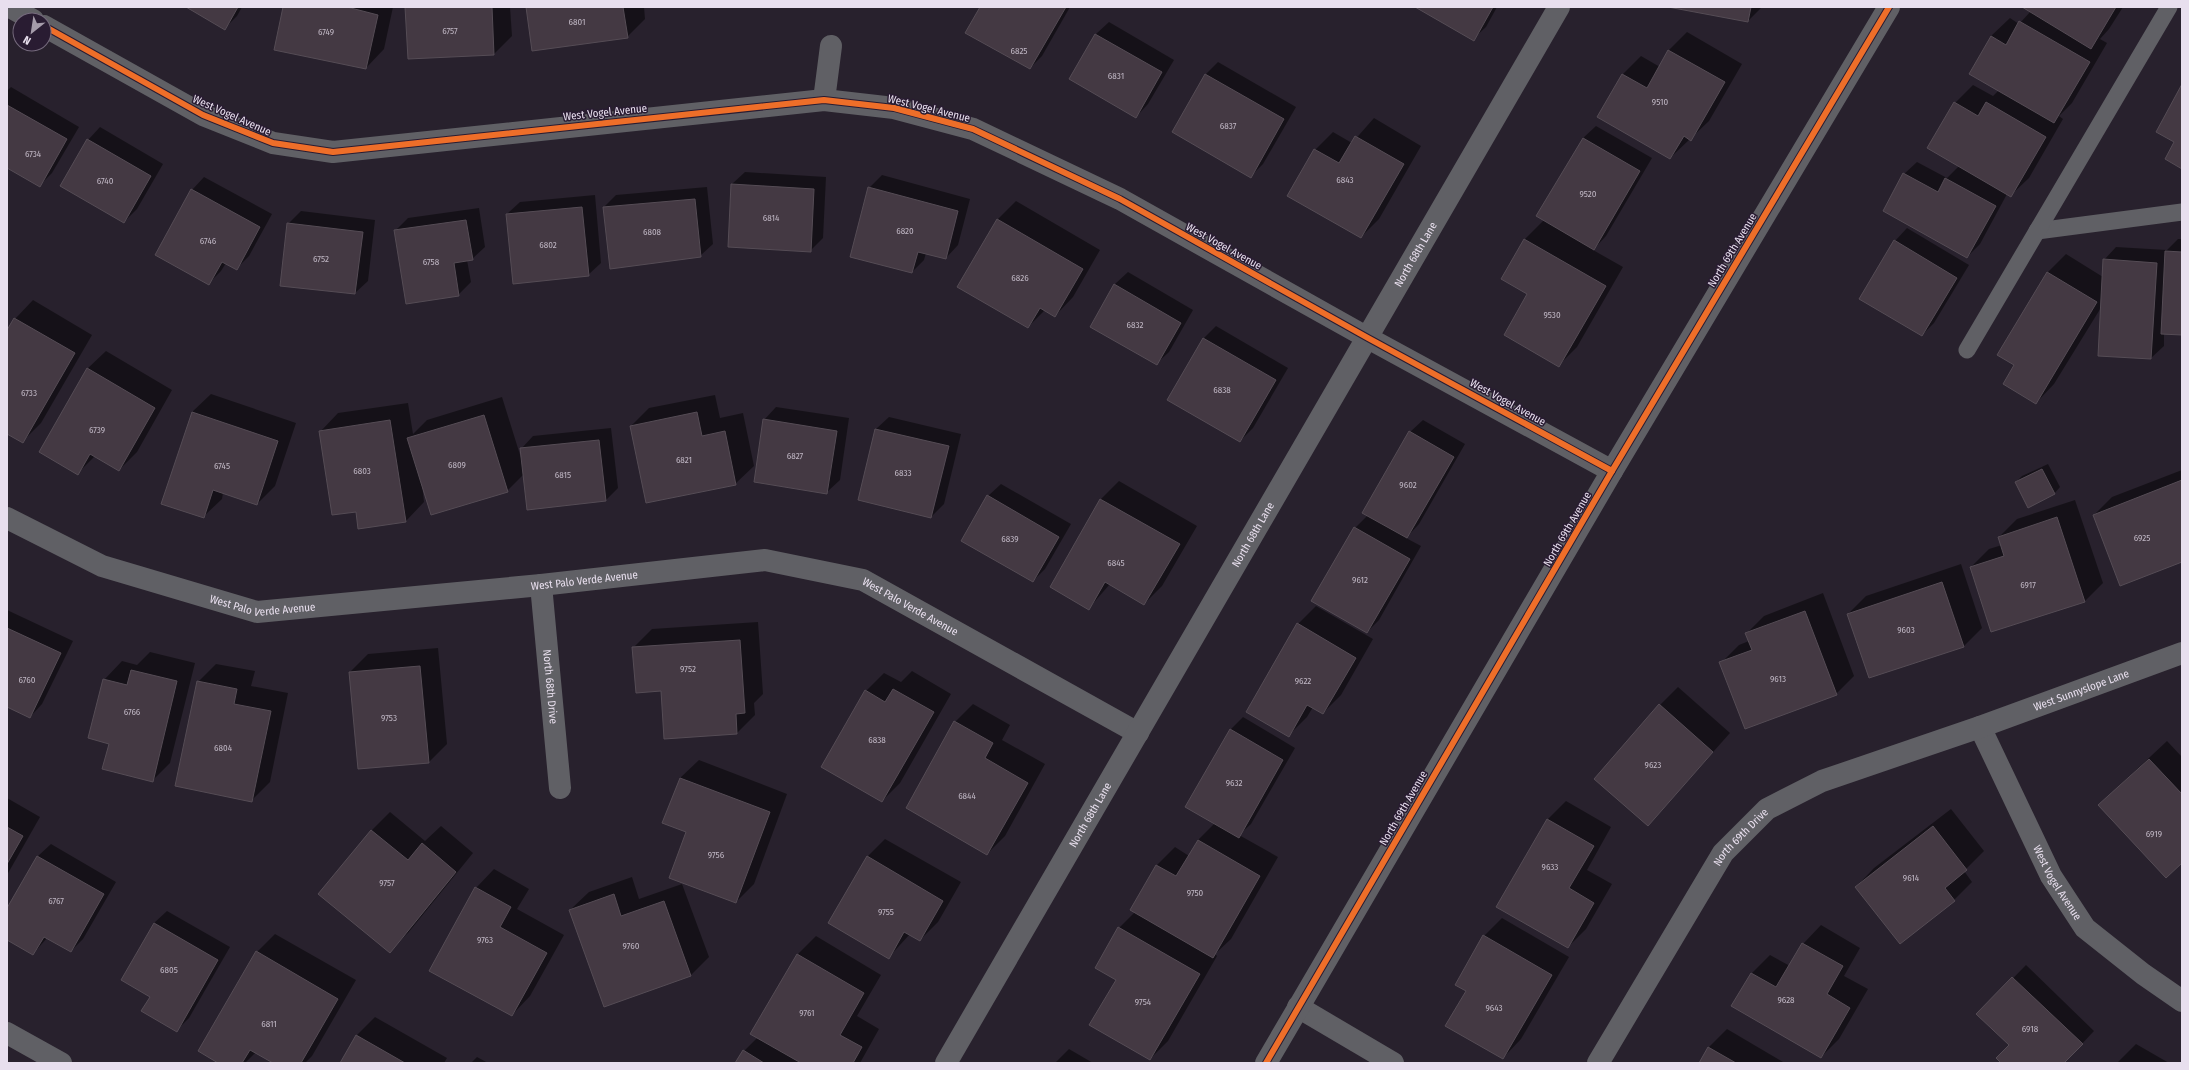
<svg xmlns="http://www.w3.org/2000/svg" width="2189" height="1070" font-family="'Fira Sans Condensed',sans-serif">
	<rect width="100%" height="100%" fill="#28212d"/>
	<!-- shadow -->
	<g fill="#0007">
		<path d="M188 7H242L237 16 225 28Z"/>
		<path d="M284 7H393L384 49 366 68Z"/>
		<path d="M406 7H510L512 36 494 54Z"/>
		<path d="M527 7H644L645 19 627 37Z"/>
		<path d="M981 7H1070L1042 56 1030 68Z"/>
		<path d="M1417 7H1497L1486 27 1473 39Z"/>
		<path d="M1669 7H1762L1748 21Z"/>
		<path d="M2024 7H2123L2109 29 2100 39 2107 43 2072 103 2059 116 2063 119 2029 178 2010 196 2007 194 1980 244 1967 257 1904 174 1917 162 1947 178 1959 166 1955 103 1973 85 1993 96 1999 90 1991 36 2010 18 2019 24 2031 11Z"/>
		<path d="M1109 22 1174 60 1148 104 1136 117 1071 79 1096 34Z"/>
		<path d="M1687 32 1742 64 1709 121 1670 158 1599 117 1623 74 1641 56 1660 67 1669 50Z"/>
		<path d="M1218 62 1296 107 1263 164 1251 176 1173 131 1206 74Z"/>
		<path d="M11 87 79 127 52 173 39 186 7 167V91Z"/>
		<path d="M1374 118 1421 146 1379 219 1361 237 1315 150 1333 132 1352 143Z"/>
		<path d="M1596 126 1652 158 1606 236 1593 250 1623 267 1577 347 1559 365 1529 294 1502 279 1525 239 1544 220 1583 138Z"/>
		<path d="M100 127 163 164 137 209 124 222 88 140Z"/>
		<path d="M745 172 826 177 823 238 810 251 732 184Z"/>
		<path d="M882 175 970 199 958 245 946 258 926 253 924 260 912 272 869 188Z"/>
		<path d="M204 177 272 214 249 256 236 269 226 263 221 271 209 283 192 190Z"/>
		<path d="M707 187 713 244 700 256 604 207 616 195Z"/>
		<path d="M595 195 601 263 588 275 507 214 520 202Z"/>
		<path d="M1016 201 1100 250 1073 297 1055 316 1045 310 1028 327 998 219Z"/>
		<path d="M479 208 485 247 472 259 467 260 471 282 458 295 395 231 408 218Z"/>
		<path d="M301 211 375 220 368 281 355 293 288 224Z"/>
		<path d="M1907 228 1969 265 1934 323 1922 335 1860 299 1895 241Z"/>
		<path d="M2178 239H2182V334L2164 333V346L2151 358 2102 306 2054 384 2036 403 2016 364 2048 272 2066 254 2103 277 2104 260 2116 247 2167 250Z"/>
		<path d="M1128 272 1193 310 1169 352 1156 364 1091 326 1115 284Z"/>
		<path d="M33 300 92 335 41 423 23 441 7 432V332L15 319Z"/>
		<path d="M1216 326 1288 368 1253 428 1240 441 1204 338Z"/>
		<path d="M106 351 172 390 137 452 119 470 95 456 78 473 87 369Z"/>
		<path d="M211 394 296 423 275 486 257 504 223 493 222 499 203 517 192 412Z"/>
		<path d="M715 395 720 418 743 413 754 466 735 484 631 426 649 408Z"/>
		<path d="M502 397 521 458V449L533 436 611 428 618 488 606 500 524 474 507 491 422 483 424 502 406 521 357 511 320 432 338 413 408 403 413 434 427 420Z"/>
		<path d="M776 407 849 418 840 480 827 492 764 420Z"/>
		<path d="M889 417 961 434 944 504 931 517 859 499 876 429Z"/>
		<path d="M1423 420 1465 444 1419 524 1406 538 1421 546 1379 620 1367 632 1355 528 1368 515 1410 432Z"/>
		<path d="M2048 464 2060 487 2054 494 2016 482 2022 476Z"/>
		<path d="M2182 470V560L2094 515 2112 497Z"/>
		<path d="M1119 481 1197 526 1162 586 1144 604 1110 584 1089 608 1051 586 1101 499Z"/>
		<path d="M1001 484 1071 524 1045 569 1033 581 988 496Z"/>
		<path d="M2075 500 2103 583 2085 601 1971 567 1989 549 2002 545 1999 537 2017 519Z"/>
		<path d="M1961 564 1982 628 1964 646 1870 677 1848 614 1866 596Z"/>
		<path d="M1823 593 1854 676 1836 694 1721 663 1739 645 1749 641 1746 634 1764 616Z"/>
		<path d="M1316 606 1373 639 1341 695 1323 713 1313 707 1307 717 1289 735 1298 624Z"/>
		<path d="M7 610 73 641 42 704 30 717 7 706Z"/>
		<path d="M758 622 763 694 754 703 755 715 737 733 665 738 662 690 634 647 652 629Z"/>
		<path d="M438 648 447 744 429 762 350 672 368 654Z"/>
		<path d="M150 652 195 663 170 763 152 781 110 743 104 680 122 661 137 665Z"/>
		<path d="M216 664 255 671 251 686 288 693 270 782 252 800 198 682Z"/>
		<path d="M912 671 951 694 900 783 882 801 866 691 884 673 901 682Z"/>
		<path d="M1678 687 1730 733 1648 825 1660 705Z"/>
		<path d="M973 704 1010 725 1002 740 1045 764 1005 836 987 854 955 722Z"/>
		<path d="M1243 717 1295 748 1251 824 1239 835 1278 857 1231 939 1215 954 1217 956 1168 1041 1150 1059 1117 979 1119 928 1135 912 1131 910 1157 865 1175 847 1189 856 1198 840 1215 823 1230 730Z"/>
		<path d="M2167 741 2182 757V862L2118 787Z"/>
		<path d="M699 760 787 794 754 884 736 902 688 832 680 778Z"/>
		<path d="M7 798 40 817 7 875Z"/>
		<path d="M1566 801 1611 827 1587 870 1612 884 1586 929 1568 947 1498 906 1548 819Z"/>
		<path d="M1951 809 1984 851 1964 871 1972 882 1954 900 1856 887 1874 868Z"/>
		<path d="M390 812 425 841 441 826 473 853 408 933 389 951 319 894 372 830Z"/>
		<path d="M885 839 961 882 938 922 920 940 910 934 889 957 867 857Z"/>
		<path d="M51 844 116 882 83 939 71 951 47 938 33 954 7 939V910L38 856Z"/>
		<path d="M494 869 529 889 517 909 564 935 530 996 512 1015 431 970 476 888Z"/>
		<path d="M632 877 639 899 682 884 709 957 691 975 605 1006 570 910 589 892Z"/>
		<path d="M167 911 230 947 189 1018 177 1030 151 996 154 923Z"/>
		<path d="M1502 918 1569 957 1521 1039 1503 1058 1467 990 1484 936Z"/>
		<path d="M1821 925 1860 948 1844 976 1868 989 1839 1039 1821 1057 1733 1006 1752 973 1770 955 1790 966 1803 944Z"/>
		<path d="M275 934 356 980 312 1056 305 1063H275L256 1052 245 1063H220L257 952Z"/>
		<path d="M816 936 881 975 857 1016 879 1029 860 1063H736L744 1051 758 1037 752 1033 798 954Z"/>
		<path d="M2026 965 2094 1031 2064 1063H2002L2010 1045 1978 1014Z"/>
		<path d="M375 1017 447 1058 444 1063H341L357 1035Z"/>
		<path d="M1727 1029 1783 1062 1782 1063H1700L1709 1047Z"/>
		<path d="M2136 1044 2169 1063H2117Z"/>
		<path d="M1069 1049 1093 1063H1055Z"/>
		<path d="M477 1057 488 1063H471Z"/>
	</g>
	<!-- building -->
	<g fill="#443943" stroke="#554c55">
		<path d="M186 7H238L225 30Z"/>
		<path d="M283 7H347L378 15 366 69 274 50Z"/>
		<path d="M405 7H492L494 55 408 59Z"/>
		<path d="M526 7H623L628 38 532 51Z"/>
		<path d="M980 7H1066L1030 69 965 33Z"/>
		<path d="M1415 7H1493L1474 41Z"/>
		<path d="M1668 7H1751L1748 22Z"/>
		<path d="M2022 7H2116L2091 49Z"/>
		<path d="M2019 21 2090 62 2054 123 1969 74 1991 36 2006 45Z"/>
		<path d="M1095 34 1162 72 1136 118 1069 79Z"/>
		<path d="M1668 50 1725 82 1691 141 1684 136 1670 159 1597 117 1622 74 1647 88Z"/>
		<path d="M1205 74 1284 119 1251 178 1172 132Z"/>
		<path d="M2182 84V169L2165 159 2174 142 2156 132Z"/>
		<path d="M1954 102 1978 116 1986 102 2046 137 2011 197 1927 148Z"/>
		<path d="M7 105 67 139 40 187 7 168Z"/>
		<path d="M1355 136 1404 164 1361 238 1287 196 1314 149 1339 163Z"/>
		<path d="M1583 138 1640 171 1594 250 1536 216Z"/>
		<path d="M87 139 151 176 124 223 60 186Z"/>
		<path d="M1903 173 1938 192 1945 178 1996 206 1967 258 1883 211Z"/>
		<path d="M731 184 814 189 811 252 728 247Z"/>
		<path d="M868 187 958 211 946 259 918 252 912 273 850 257Z"/>
		<path d="M191 189 260 227 237 270 222 262 209 285 155 255Z"/>
		<path d="M695 199 701 257 610 269 603 207Z"/>
		<path d="M582 207 589 276 513 284 506 214Z"/>
		<path d="M997 219 1083 269 1055 317 1040 308 1028 328 957 287Z"/>
		<path d="M466 220 473 260 454 263 459 296 406 304 394 230Z"/>
		<path d="M287 223 363 232 355 294 280 286Z"/>
		<path d="M1524 239 1606 286 1559 367 1504 335 1527 294 1501 279Z"/>
		<path d="M1894 240 1957 278 1922 336 1859 299Z"/>
		<path d="M2165 251 2182 252V335L2161 334Z"/>
		<path d="M2103 259 2157 263 2151 359 2098 356Z"/>
		<path d="M2047 272 2097 302 2036 404 2003 384 2014 365 1997 355Z"/>
		<path d="M1114 284 1181 323 1157 365 1090 327Z"/>
		<path d="M14 318 75 353 23 443 7 434V330Z"/>
		<path d="M1203 338 1276 380 1240 442 1167 400Z"/>
		<path d="M87 368 155 408 119 471 90 454 78 475 39 452Z"/>
		<path d="M192 412 278 441 257 505 213 490 204 518 161 504Z"/>
		<path d="M697 412 702 436 725 431 736 485 646 503 630 426Z"/>
		<path d="M484 415 508 492 431 515 407 438Z"/>
		<path d="M763 419 837 431 827 494 754 482Z"/>
		<path d="M390 420 406 522 358 529 356 512 332 515 319 431Z"/>
		<path d="M875 429 949 446 931 518 858 500Z"/>
		<path d="M1409 431 1454 457 1407 538 1362 513Z"/>
		<path d="M599 440 606 501 527 510 520 448Z"/>
		<path d="M2042 469 2055 494 2028 508 2015 482Z"/>
		<path d="M2182 480V562L2120 586 2093 515Z"/>
		<path d="M987 495 1059 537 1033 582 961 541Z"/>
		<path d="M1100 499 1180 544 1144 605 1105 582 1089 610 1050 587Z"/>
		<path d="M2057 517 2085 602 1991 632 1970 567 2004 556 1998 537Z"/>
		<path d="M1354 527 1410 559 1367 633 1311 601Z"/>
		<path d="M1942 582 1964 647 1869 678 1847 614Z"/>
		<path d="M1805 611 1837 695 1745 729 1719 662 1752 650 1745 633Z"/>
		<path d="M1297 623 1356 658 1323 714 1307 705 1289 737 1246 712Z"/>
		<path d="M7 628 61 653 30 718 7 707Z"/>
		<path d="M740 640 745 713 736 714 737 734 664 739 661 691 636 693 632 647Z"/>
		<path d="M420 666 429 763 358 769 349 672Z"/>
		<path d="M131 670 177 681 153 782 102 769 109 744 88 738 103 679 127 685Z"/>
		<path d="M197 681 237 689 234 704 271 711 252 802 175 786Z"/>
		<path d="M893 689 934 712 882 802 821 767 865 690 885 702Z"/>
		<path d="M1659 704 1713 752 1648 826 1594 779Z"/>
		<path d="M954 721 993 743 985 758 1028 783 987 855 906 808Z"/>
		<path d="M1230 729 1283 760 1239 838 1185 807Z"/>
		<path d="M2149 759 2182 794V863L2166 878 2098 805Z"/>
		<path d="M680 778 770 812 736 903 669 878 686 832 662 823Z"/>
		<path d="M1547 819 1594 846 1569 888 1594 903 1568 948 1496 907Z"/>
		<path d="M1933 826 1967 870 1945 888 1955 901 1900 944 1855 887Z"/>
		<path d="M7 827 23 836 7 864Z"/>
		<path d="M371 830 408 860 422 843 456 872 390 953 318 894Z"/>
		<path d="M1198 840 1260 876 1213 958 1130 910 1156 865 1176 876Z"/>
		<path d="M37 856 104 894 71 952 44 937 33 955 7 940V908Z"/>
		<path d="M867 856 943 901 920 941 904 932 889 959 828 923Z"/>
		<path d="M475 887 511 907 500 927 547 953 512 1016 429 971Z"/>
		<path d="M614 894 621 916 664 901 691 976 604 1007 569 910Z"/>
		<path d="M154 923 218 960 177 1032 141 1011 150 997 121 980Z"/>
		<path d="M1118 927 1200 974 1150 1060 1089 1025 1116 980 1095 968Z"/>
		<path d="M1483 935 1552 975 1503 1059 1445 1026 1466 991 1455 985Z"/>
		<path d="M1802 943 1843 966 1827 994 1850 1008 1821 1058 1731 1006 1751 973 1776 987Z"/>
		<path d="M256 951 338 999 301 1063H273L250 1050 242 1063H218L198 1051Z"/>
		<path d="M797 954 864 993 840 1035 862 1047 853 1063H801L750 1034Z"/>
		<path d="M2012 977 2083 1044 2064 1063H2001L1996 1058 2009 1045 1976 1014Z"/>
		<path d="M356 1035 405 1063H340Z"/>
		<path d="M1708 1047 1736 1063H1699Z"/>
		<path d="M743 1050 764 1063H735Z"/>
	</g>
	<g fill="none" stroke-linecap="round" stroke-linejoin="round">
		<!-- service -->
		<g stroke="#606065" stroke-width="17">
			<path d="M2037 231 2182 212"/>
			<path d="M1967 350 2169 7"/>
		</g>
		<!-- minor -->
		<g stroke="#606065" stroke-width="22">
			<path d="M10 7 33 20"/>
			<path d="M44 26 203 115 273 143 333 152 824 100 894 108 973 129 1120 199 1368 338 1612 471"/>
			<path d="M824 100 831 46"/>
			<path id="s1" d="M7 518 102 566 257 612 541 585 765 560 863 580 1138 733"/>
			<path id="s2" d="M541 585 560 788"/>
			<path id="s3" d="M1980 727 2051 876 2085 928 2143 974 2182 1001"/>
			<path d="M1298 1007 1393 1063"/>
			<path d="M7 1033 61 1063"/>
			<path id="s4" d="M946 1063 1559 7"/>
			<path d="M1266 1063 1612 471 1889 7"/>
			<path id="s5" d="M1598 1063 1723 853 1767 809 1822 781 1980 727 2182 653"/>
		</g>
		<!-- cycleway casing -->
		<g stroke="#291c32" stroke-width="8">
			<g id="cycleway">
				<path d="M44 26 203 115 273 143 333 152 824 100 894 108 973 129 1120 199 1368 338 1612 471"/>
				<path d="M1266 1063 1612 471 1889 7"/>
			</g>
		</g>
		<!-- cycleway -->
		<use href="#cycleway" stroke="#ee6e29" stroke-width="6"/>
	</g>
	<g text-anchor="middle" stroke-width="3" stroke-linejoin="round" paint-order="stroke">
		<!-- number labels -->
		<g font-size="9" fill="#bfb6c3">
			<text x="577" y="25">6801</text>
			<text x="450" y="34">6757</text>
			<text x="326" y="35">6749</text>
			<text x="1019" y="54">6825</text>
			<text x="1116" y="79">6831</text>
			<text x="1660" y="105">9510</text>
			<text x="1228" y="129">6837</text>
			<text x="33" y="157">6734</text>
			<text x="1345" y="183">6843</text>
			<text x="105" y="184">6740</text>
			<text x="1588" y="197">9520</text>
			<text x="771" y="221">6814</text>
			<text x="905" y="234">6820</text>
			<text x="652" y="235">6808</text>
			<text x="208" y="244">6746</text>
			<text x="548" y="248">6802</text>
			<text x="321" y="262">6752</text>
			<text x="431" y="265">6758</text>
			<text x="1020" y="281">6826</text>
			<text x="1552" y="318">9530</text>
			<text x="1135" y="328">6832</text>
			<text x="1222" y="393">6838</text>
			<text x="29" y="396">6733</text>
			<text x="97" y="433">6739</text>
			<text x="795" y="459">6827</text>
			<text x="684" y="463">6821</text>
			<text x="457" y="468">6809</text>
			<text x="222" y="469">6745</text>
			<text x="362" y="474">6803</text>
			<text x="903" y="476">6833</text>
			<text x="563" y="478">6815</text>
			<text x="1408" y="488">9602</text>
			<text x="2142" y="541">6925</text>
			<text x="1010" y="542">6839</text>
			<text x="1116" y="566">6845</text>
			<text x="1360" y="583">9612</text>
			<text x="2028" y="588">6917</text>
			<text x="1906" y="633">9603</text>
			<text x="688" y="672">9752</text>
			<text x="1778" y="682">9613</text>
			<text x="27" y="683">6760</text>
			<text x="1303" y="684">9622</text>
			<text x="132" y="715">6766</text>
			<text x="389" y="721">9753</text>
			<text x="877" y="743">6838</text>
			<text x="223" y="751">6804</text>
			<text x="1653" y="768">9623</text>
			<text x="1234" y="786">9632</text>
			<text x="967" y="799">6844</text>
			<text x="2154" y="837">6919</text>
			<text x="716" y="858">9756</text>
			<text x="1550" y="870">9633</text>
			<text x="1911" y="881">9614</text>
			<text x="387" y="886">9757</text>
			<text x="1195" y="896">9750</text>
			<text x="56" y="904">6767</text>
			<text x="886" y="915">9755</text>
			<text x="485" y="943">9763</text>
			<text x="631" y="949">9760</text>
			<text x="169" y="973">6805</text>
			<text x="1786" y="1003">9628</text>
			<text x="1143" y="1005">9754</text>
			<text x="1494" y="1011">9643</text>
			<text x="807" y="1016">9761</text>
			<text x="269" y="1027">6811</text>
			<text x="2030" y="1032">6918</text>
		</g>
		<!-- street labels -->
		<g font-size="11" fill="#e8dfee" stroke="#291c32">
			<text transform="translate(929 108) rotate(14)" y="4">West Vogel Avenue</text>
			<text transform="translate(605 112) rotate(-6)" y="4">West Vogel Avenue</text>
			<text transform="translate(232 115) rotate(24)" y="4">West Vogel Avenue</text>
			<text transform="translate(1224 246) rotate(29)" y="4">West Vogel Avenue</text>
			<text transform="translate(1732 250) rotate(-59)" y="4">North 69th Avenue</text>
			<text dy="4" stroke="none"><textPath href="#s4" startOffset="935">North 68th Lane</textPath></text>
			<text transform="translate(1508 402) rotate(29)" y="4">West Vogel Avenue</text>
			<text transform="translate(1567 529) rotate(-60)" y="4">North 69th Avenue</text>
			<text dy="4" stroke="none"><textPath href="#s4" startOffset="611">North 68th Lane</textPath></text>
			<text dy="4" stroke="none"><textPath href="#s1" startOffset="597">West Palo Verde Avenue</textPath></text>
			<text dy="4" stroke="none"><textPath href="#s1" startOffset="273">West Palo Verde Avenue</textPath></text>
			<text dy="4" stroke="none"><textPath href="#s1" startOffset="933">West Palo Verde Avenue</textPath></text>
			<text dy="4" stroke="none"><textPath href="#s2" startOffset="102">North 68th Drive</textPath></text>
			<text dy="4" stroke="none"><textPath href="#s5" startOffset="643">West Sunnyslope Lane</textPath></text>
			<text transform="translate(1403 808) rotate(-60)" y="4">North 69th Avenue</text>
			<text dy="4" stroke="none"><textPath href="#s4" startOffset="287">North 68th Lane</textPath></text>
			<text dy="4" stroke="none"><textPath href="#s5" startOffset="268">North 69th Drive</textPath></text>
			<text dy="4" stroke="none"><textPath href="#s3" startOffset="174">West Vogel Avenue</textPath></text>
		</g>
	</g>
	<!-- border -->
	<rect width="2189" height="1070" fill="none" stroke="#e8dfee" stroke-width="16"/>
	<!-- north arrow -->
	<g transform="translate(32 32) rotate(210)"><circle r="19" fill="#291c32" stroke="#756a7d"/>
	<path d="M0-3L7 15L0 10L-7 15Z" fill="#a59caa"/>
	<text y="-6" font-size="11" font-weight="bold" text-anchor="middle" fill="#e8dfee">N</text>
	</g>
</svg>
